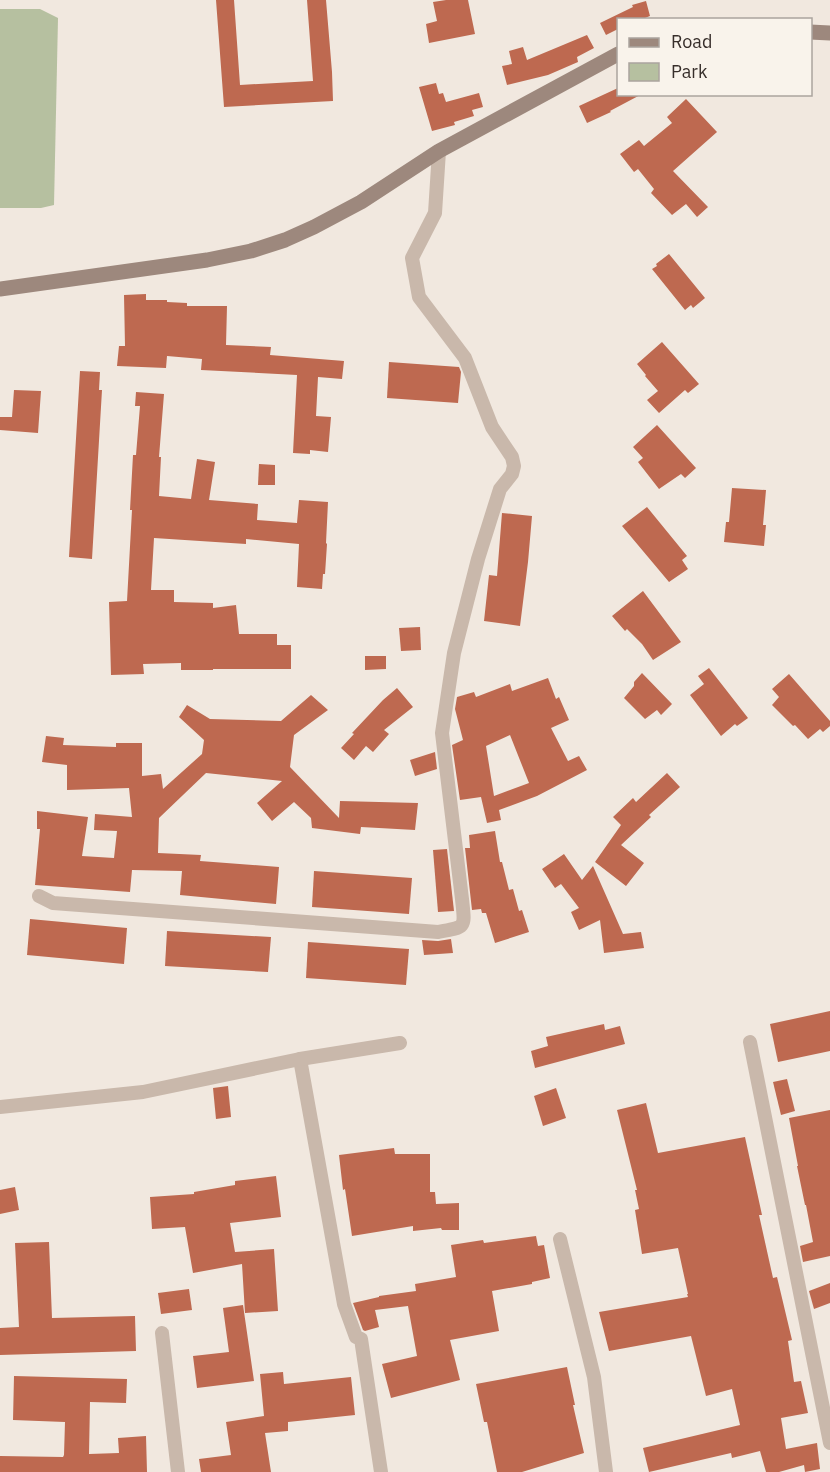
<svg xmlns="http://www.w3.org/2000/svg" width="830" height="1472" font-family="'IBM Plex Sans',sans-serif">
	<rect width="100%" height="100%" fill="#f1e8df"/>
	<!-- green -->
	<path fill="#b6c0a0" d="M0 9H40L58 18 54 205 41 208H0Z"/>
	<!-- building -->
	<g fill="#be6950" fill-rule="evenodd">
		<path d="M216 0H234L240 85 313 81 307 0H326L332 72 333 101 224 107Z"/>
		<path d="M446 0H468L475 34 429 43 426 24 437 21 433 2Z"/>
		<path d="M646 1 650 16 640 20H618V29L606 35 600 23 633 7 632 5Z"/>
		<path d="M587 35 594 48 577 57 578 62 548 75 507 85 502 66 512 64 509 51 523 47 527 60Z"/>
		<path d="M436 83 439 94 443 93 446 102 479 93 483 107 472 110 474 116 454 122 455 125 432 131 419 87Z"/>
		<path d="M618 88V94H642L610 111 611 112 587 123 579 106Z"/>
		<path d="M686 99 717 132 673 171 708 207 697 217 686 204 672 215 651 193 654 189 638 169 634 172 620 154 639 140 644 146 672 123 667 117Z"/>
		<path d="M669 254 705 298 693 308 691 305 685 310 652 269 657 266 656 264Z"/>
		<path d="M146 294V300H167V302L187 303V306H227L226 345 271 347 270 355 344 361 342 379 318 377 316 416 331 417 328 452 310 450V454L293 453 297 375 201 370 202 359 167 356 166 368 117 366 119 346H125L124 295Z"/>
		<path d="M662 342 699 384 688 393 685 390 659 413 647 400 658 391 645 376 646 375 637 364Z"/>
		<path d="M389 362 459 367 461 372 458 403 387 398Z"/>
		<path d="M80 371 100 372 99 390H102L92 559 69 557Z"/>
		<path d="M14 390 41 391 38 433 0 430V417H12Z"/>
		<path d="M136 392 164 394 159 457H161L159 496 191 499 197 459 215 462 209 500 258 504 257 520 297 523 299 500 328 502 326 543 327 544 325 574H323L322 589 297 587 299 544 246 539V544L154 538 151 590H174V602L213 603V608L236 605 239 634H277V645H291V669H213V670H181V663L143 664 144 674 111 675 109 602 127 601 132 510H130L133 455H136L140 406H135Z"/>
		<path d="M657 425 696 468 685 478 681 474 659 489 638 462 643 458 633 447Z"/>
		<path d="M259 464 275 465V485H258Z"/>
		<path d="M732 488 766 490 763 525H766L764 546 724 542 726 522H729Z"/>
		<path d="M647 507 687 556 682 560 688 569 669 582 622 526Z"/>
		<path d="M502 513 532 516 528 562 520 626 484 621 489 575 497 576Z"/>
		<path d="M643 591 681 642 653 660 642 644 627 629 625 631 612 616Z"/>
		<path d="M420 627 421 650 401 651 399 628Z"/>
		<path d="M365 656H386V669L365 670Z"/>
		<path d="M709 668 748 718 737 726 735 724 721 736 690 695 704 684 698 676Z"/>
		<path d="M642 673 672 704 661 715 657 710 645 719 624 698 634 686V682Z"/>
		<path d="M789 674 830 721V726L823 732 820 729 808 739 795 725 793 726 772 705 779 697 772 689Z"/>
		<path d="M548 678 556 699 559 697 569 720 551 728 568 761 579 756 587 770 537 796 499 810 501 820 487 823 481 797 460 800 452 745 463 740 455 709 457 697 474 692 476 697 510 684 512 691ZM510 735 529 783 494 796 486 746Z"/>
		<path d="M397 688 413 707 384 730 389 734 373 752 366 746 354 760 341 748 354 734 352 733 383 700Z"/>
		<path d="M311 695 328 710 294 735 290 767 339 818 340 801 418 803 415 830 361 827 360 834 312 828 311 818 294 802 272 821 257 803 282 781 206 773 159 818 158 853 201 855 200 861 279 867 276 904 180 895 182 871 132 870 130 892 35 885 40 829H37V811L88 817 82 856 114 858 117 831 94 830 95 814 132 817 129 788 67 790V765L42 762 46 736 64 738 63 745 116 747V743H142V776L161 774 163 789 202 754 204 740 179 717 187 705 210 719 281 721Z"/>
		<path d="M435 752 437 769 415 776 410 760Z"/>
		<path d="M667 773 680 787 649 815 651 817 621 845 644 863 626 886 595 862 621 825 613 817 633 798 636 802Z"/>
		<path d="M495 831 500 862H502L509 890 513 889 519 911 522 910 529 932 495 943 486 913H482L481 909 472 910 465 848H470L469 835Z"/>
		<path d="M447 849 454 911 438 912 433 850Z"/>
		<path d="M564 854 582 880 593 866 623 934 641 932 644 948 604 953 600 920 579 930 571 912 579 908 561 884 555 888 542 869Z"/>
		<path d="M314 871 412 878 409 914 312 907Z"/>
		<path d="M30 919 127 928 124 964 27 955Z"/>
		<path d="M167 931 271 937 268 972 165 966Z"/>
		<path d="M451 939 453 953 424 955 422 940 438 941Z"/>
		<path d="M308 942 409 949 406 985 306 978Z"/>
		<path d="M830 1011V1051L778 1062 770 1024Z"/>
		<path d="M604 1024 605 1030 620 1026 625 1044 535 1068 531 1051 548 1046 546 1037Z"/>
		<path d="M787 1079 795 1111 781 1115 773 1082Z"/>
		<path d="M228 1086 231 1117 216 1119 213 1088Z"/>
		<path d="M556 1088 566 1118 543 1126 534 1096Z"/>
		<path d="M646 1103 658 1153 745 1137 762 1215H759L773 1278 777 1277 792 1340 788 1341 794 1382 801 1381 808 1413 781 1418 786 1449 817 1443 820 1469 805 1472 804 1465 779 1472H766L760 1451 732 1458 731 1453 649 1472 643 1448 740 1425 732 1389 706 1396 691 1336 609 1351 599 1312 688 1297 687 1294H688L678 1248 642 1254 635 1210 639 1209 635 1190H637L617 1110Z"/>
		<path d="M830 1110V1256L803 1262 800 1246 813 1242 806 1205H805L797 1166H798L789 1118Z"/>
		<path d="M394 1148 395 1154H430V1192H435L436 1204 459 1203V1230H442L441 1228 413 1231V1226L352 1236 345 1189 343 1190 339 1155Z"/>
		<path d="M276 1176 281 1217 230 1223 235 1252 274 1249 278 1311 245 1313 242 1264 193 1273 185 1227 152 1229 150 1197 194 1194V1192L235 1185V1181Z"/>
		<path d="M15 1187 19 1210 0 1214V1190Z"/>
		<path d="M536 1236 538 1246 544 1245 550 1278 532 1282V1284L492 1291 499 1331 450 1340 460 1380 391 1398 382 1364 417 1356 408 1306 375 1310 379 1327 365 1331 363 1330 353 1303 379 1297V1296L416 1291 415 1284 456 1277 451 1245 483 1240 484 1243Z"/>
		<path d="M49 1242 52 1318 135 1316 136 1351 0 1355V1328L19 1327 15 1243Z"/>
		<path d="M830 1283V1303L814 1309 809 1291Z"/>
		<path d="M189 1289 192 1310 161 1314 158 1293Z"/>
		<path d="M243 1305 254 1381 197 1388 193 1356 229 1352 223 1308Z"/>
		<path d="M567 1367 575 1405H573L584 1453 522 1472H497L487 1422H484L476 1384Z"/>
		<path d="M283 1372 284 1384 351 1377 355 1415 288 1422V1431L265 1433 271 1472H201L199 1459 231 1455 226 1422 264 1416 260 1374Z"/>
		<path d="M14 1376 127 1379 126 1403 90 1402 89 1454 119 1453 118 1438 146 1436 147 1472H0V1456L63 1457 64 1455 65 1422 13 1420Z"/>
	</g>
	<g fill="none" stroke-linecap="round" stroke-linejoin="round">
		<!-- minor -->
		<g stroke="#c9b8ab" stroke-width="14">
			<path d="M39 896 53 903 438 932C467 927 465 928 462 899L442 733 454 653 478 559 500 489 512 474 514 466 512 457 492 427 465 358 419 297 412 258 435 213 439 151"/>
			<path d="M750 1042 830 1443"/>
			<path d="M300 1059 344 1304 356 1337 361 1339 381 1472"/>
			<path d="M0 1107 143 1092 300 1059 400 1043"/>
			<path d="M560 1239 594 1377 606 1472"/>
			<path d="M162 1333 178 1472"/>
		</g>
		<!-- secondary -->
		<g stroke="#9d887d" stroke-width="15">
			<path d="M810 32 830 33"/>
			<path d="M0 289 207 260 251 251 285 240 314 227 361 202 439 151 618 54"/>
		</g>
	</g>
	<!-- legend -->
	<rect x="617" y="18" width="195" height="78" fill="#f9f3eb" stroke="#aba49e" stroke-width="1.5"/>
	<rect x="629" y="38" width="30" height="9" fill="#9d887d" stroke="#aba49e" stroke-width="1.5"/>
	<text x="671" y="48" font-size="18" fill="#372e2a">Road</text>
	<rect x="629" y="63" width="30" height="18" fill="#b6c0a0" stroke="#aba49e" stroke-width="1.5"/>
	<text x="671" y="78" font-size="18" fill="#372e2a">Park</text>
</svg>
